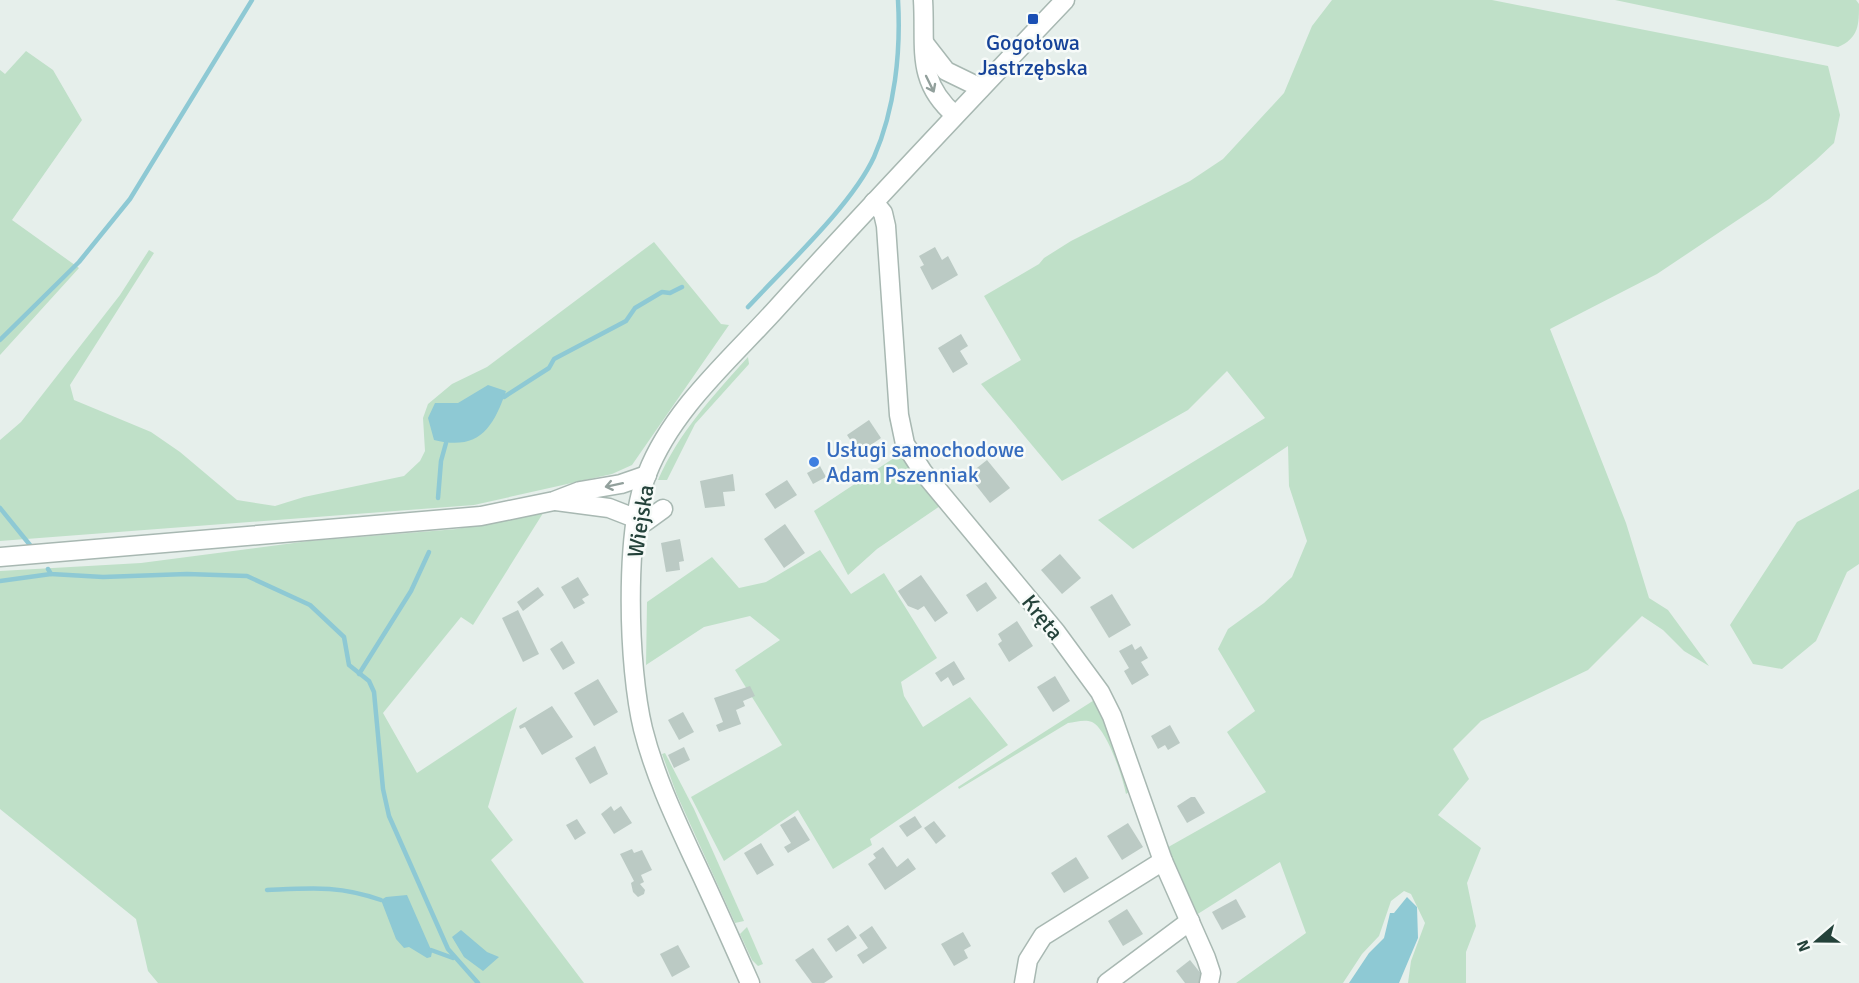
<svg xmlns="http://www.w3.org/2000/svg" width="1859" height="983" font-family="Signika,sans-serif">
	<rect width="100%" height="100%" fill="#e6efeb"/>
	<!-- green -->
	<g fill="#bfe0c8">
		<path d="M1332 0H1492L1828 66 1840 115 1834 143 1816 160 1769 199 1657 274 1550 329 1626 523 1649 598 1668 610 1709 666 1684 651 1663 630 1642 616 1588 670 1481 721 1453 749 1469 779 1438 815 1481 848 1467 883 1476 926 1466 952V983H1408L1411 961 1425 923 1411 894 1404 891 1391 901 1379 936 1362 954 1343 983H1236L1306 933 1280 862 1193 917 1163 850 1266 792 1227 732 1255 711 1218 649 1228 629 1264 603 1292 577 1307 541 1289 486 1288 446 1133 549 1098 520 1265 418 1227 371 1188 410 1062 481 981 384 1021 360 984 296 1039 264 1044 258 1071 241 1190 181 1223 159 1284 93 1312 26Z"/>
		<path d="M1615 0H1856L1859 4C1859 24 1859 38 1838 47Z"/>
		<path d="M26 51 53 70 82 120 12 220 79 268 0 355V70L5 74Z"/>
		<path d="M654 242 721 324 729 325 632 465 612 474 474 505 0 541V440L21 422 120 295 149 250 154 253 70 385 74 400 151 432 180 452 237 500 275 506 304 497 404 476 420 461 425 451 423 418 428 404 452 384 487 367Z"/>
		<path d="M748 357 749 364 695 424 667 480H658C679 432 713 396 748 357Z"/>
		<path d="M891 417 960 531 940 506 877 549 848 575 814 511 900 454 889 419Z"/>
		<path d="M1859 489V564L1847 572 1816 641 1782 669 1753 664 1730 625 1797 522Z"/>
		<path d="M545 510 473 625 461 617 383 713 417 773 517 707 488 807 513 840 491 860 584 983H158L148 971 136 919 0 809V571L141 563 309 541 457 529Z"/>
		<path d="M820 550 851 594 884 573 937 658 901 682 904 696 923 727 970 697 1008 745 870 839 872 845 833 869 798 810 724 861 691 797 782 745 735 670 780 640 750 616 704 627 646 665 647 602 712 557 739 588 766 582Z"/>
		<path d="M1099 697 1132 790 1126 794C1123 778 1107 729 1092 722 1085 719 1075 722 1068 723L959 789 958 787Z"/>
		<path d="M665 753 694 809 744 921 735 923 677 795 662 754Z"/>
		<path d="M747 927 763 964 758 966 752 960 740 934Z"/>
	</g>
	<!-- water -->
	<g fill="#8ec9d4">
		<path d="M488 385 506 391C493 429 478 451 434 440L428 418 435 403H458Z"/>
		<path d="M407 895 432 952 431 957 427 958 409 947 404 948 396 939 381 900 386 897Z"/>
		<path d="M1407 897 1417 907 1418 938 1399 983H1349L1369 953 1384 938 1390 913H1394Z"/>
		<path d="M461 930 487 952 499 957 483 971 464 957 452 937Z"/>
	</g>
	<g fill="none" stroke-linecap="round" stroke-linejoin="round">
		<!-- stream -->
		<g stroke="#8ec9d4" stroke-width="4.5">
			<path d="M748 307C785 267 852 205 874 157 895 109 901 52 898 0"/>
			<path d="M0 340 79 262 130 199 252 0"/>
			<path d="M504 397 549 368 554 359 626 321 635 308 662 292 670 293 682 287"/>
			<path d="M438 498 441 461 446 443"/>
			<path d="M0 508 30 545"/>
			<path d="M48 569 51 574 103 577 187 574 247 576 310 605 344 637 349 665 369 681 374 692 383 789 389 816 448 949 478 983"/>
			<path d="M0 581 51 574"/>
			<path d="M359 674 411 591 429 552"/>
			<path d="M267 890C311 888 339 885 381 900"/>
			<path d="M431 950 453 958"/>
		</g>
	</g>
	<!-- building -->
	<g fill="#bbcac4">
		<path d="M935 247 942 260 948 256 958 275 932 290 920 267 924 265 919 256Z"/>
		<path d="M961 334 968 346 960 351 968 364 953 373 938 348Z"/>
		<path d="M869 420 881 438 859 453 847 435Z"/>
		<path d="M987 460 1010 488 990 503 968 475Z"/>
		<path d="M820 466 826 477 813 484 807 473Z"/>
		<path d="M733 474 735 491 723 492 725 506 705 508 700 481Z"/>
		<path d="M787 480 797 495 775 509 765 494Z"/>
		<path d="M785 524 805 553 784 568 764 539Z"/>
		<path d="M680 539 684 561 679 562 680 570 666 572 661 543Z"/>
		<path d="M1060 554 1081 578 1062 594 1041 570Z"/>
		<path d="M921 575 948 613 935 622 924 606 918 610 908 606 898 591Z"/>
		<path d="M578 577 589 595 582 599 585 603 574 609 561 587Z"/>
		<path d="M986 582 997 598 977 612 966 595Z"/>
		<path d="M538 587 544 595 523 611 517 602Z"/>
		<path d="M1112 594 1131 625 1109 638 1090 607Z"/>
		<path d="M518 610 539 654 523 662 502 618Z"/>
		<path d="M1017 621 1033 646 1009 662 998 644 1002 641 998 634Z"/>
		<path d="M562 641 575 663 563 670 550 649Z"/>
		<path d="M1132 644 1135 650 1141 646 1148 658 1141 662 1149 675 1132 685 1124 671 1129 668 1119 651Z"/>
		<path d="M954 661 965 679 953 686 948 677 941 682 935 673Z"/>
		<path d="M1055 676 1070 701 1053 712 1037 687Z"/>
		<path d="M598 679 618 712 594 726 574 693Z"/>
		<path d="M750 686 755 696 743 701 745 706 736 710 741 724 719 732 716 725 723 722 714 698Z"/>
		<path d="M552 706 573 737 542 755 525 727 520 729 519 726Z"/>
		<path d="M683 712 694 732 679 740 668 720Z"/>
		<path d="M1170 725 1180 743 1168 750 1165 745 1158 749 1151 736Z"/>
		<path d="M595 746 608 774 590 784 575 758Z"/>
		<path d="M684 747 690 760 674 768 668 755Z"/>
		<path d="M1191 797H1195L1205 813 1187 823 1177 806Z"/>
		<path d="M611 806 614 811 621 806 632 823 614 834 601 814Z"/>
		<path d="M795 816 810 840 788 853 784 847 791 843 780 825Z"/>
		<path d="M915 816 922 827 907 837 899 826Z"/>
		<path d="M577 819 586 833 575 840 566 825Z"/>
		<path d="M934 821 946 836 936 844 924 828Z"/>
		<path d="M1128 823 1143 847 1122 860 1107 836Z"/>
		<path d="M761 843 774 865 757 875 744 853Z"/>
		<path d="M883 847 897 867 908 858 916 869 885 890 868 864 876 858 873 854Z"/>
		<path d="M632 849 634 853 642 850 652 870 641 875 644 882 640 884 645 890 644 894 638 897 633 892 631 883 634 881 620 854Z"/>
		<path d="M1076 857 1089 878 1064 893 1051 873Z"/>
		<path d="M1236 899 1246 917 1222 930 1212 912Z"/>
		<path d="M1127 909 1143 934 1123 946 1108 921Z"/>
		<path d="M848 925 857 938 836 952 827 939Z"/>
		<path d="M872 926 887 948 863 964 857 955 868 948 859 935Z"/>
		<path d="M963 932 971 946 964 950 968 958 954 966 941 944Z"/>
		<path d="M678 945 690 967 672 977 660 954Z"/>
		<path d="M813 948 833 977 824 983H812L795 960Z"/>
		<path d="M1190 960 1206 980 1202 983H1185L1176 971Z"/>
	</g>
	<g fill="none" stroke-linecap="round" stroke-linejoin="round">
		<!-- minor casing -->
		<g stroke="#a8b8b2" stroke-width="21">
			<g id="minor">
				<path d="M923 0C926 47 915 81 955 115"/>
				<path d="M925 44 946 71 981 88"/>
				<path d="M874 202 883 213 886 226 899 415 905 444 923 472 1056 632 1100 692 1112 716 1163 861 1043 936 1028 960 1024 983"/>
				<path d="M556 501 609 508 645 522 663 509"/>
				<path d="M0 557 481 516 554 501 580 491 621 484 647 475"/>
				<path d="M1163 861 1206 958 1211 973 1209 983"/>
				<path d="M750 983C731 940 712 897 692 855 673 814 654 773 643 729 628 667 624 533 647 474 672 409 731 359 777 308 871 204 968 102 1065 0"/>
				<path d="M1107 983 1190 921"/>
			</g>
		</g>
		<!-- minor -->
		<use href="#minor" stroke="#fff" stroke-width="18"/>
	</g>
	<!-- one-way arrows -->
	<defs><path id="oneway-shaft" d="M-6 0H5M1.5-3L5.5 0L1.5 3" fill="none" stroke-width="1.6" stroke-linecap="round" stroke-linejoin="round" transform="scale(1.5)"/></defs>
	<g stroke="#92a09c">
		<use href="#oneway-shaft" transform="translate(930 84) rotate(64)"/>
		<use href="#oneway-shaft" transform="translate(614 485) rotate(168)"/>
	</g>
	<!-- markers -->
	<rect fill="#1a4fb4" stroke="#f7fbf9" stroke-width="2" x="1027" y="13" width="12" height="12" rx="3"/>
	<circle fill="#3f7fe0" stroke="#f7fbf9" stroke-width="2" cx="814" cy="462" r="6"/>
	<g text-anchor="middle" stroke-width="5" stroke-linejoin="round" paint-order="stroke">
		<!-- transit labels -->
		<g font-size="22" fill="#164399" stroke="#f7fbf9">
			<text x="1033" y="50">Gogołowa<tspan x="1033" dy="25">Jastrzębska</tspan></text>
		</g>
		<!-- shop labels -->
		<g font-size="22" fill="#366cbe" stroke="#f7fbf9" text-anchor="start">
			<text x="826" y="457">Usługi samochodowe<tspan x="826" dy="25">Adam Pszenniak</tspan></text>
		</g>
		<!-- street labels -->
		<g font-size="22" fill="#24423a" stroke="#f7fbf9">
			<text transform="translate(640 521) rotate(-81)" y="8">Wiejska</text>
			<text transform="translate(1043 617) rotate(51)" y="8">Kręta</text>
		</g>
	</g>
	<!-- north arrow -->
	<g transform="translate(1817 941) rotate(250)" stroke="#f7fbf9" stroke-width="4.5" paint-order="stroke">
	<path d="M0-4.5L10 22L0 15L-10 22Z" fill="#24423a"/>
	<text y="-9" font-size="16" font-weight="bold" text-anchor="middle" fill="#24423a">N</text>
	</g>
</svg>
